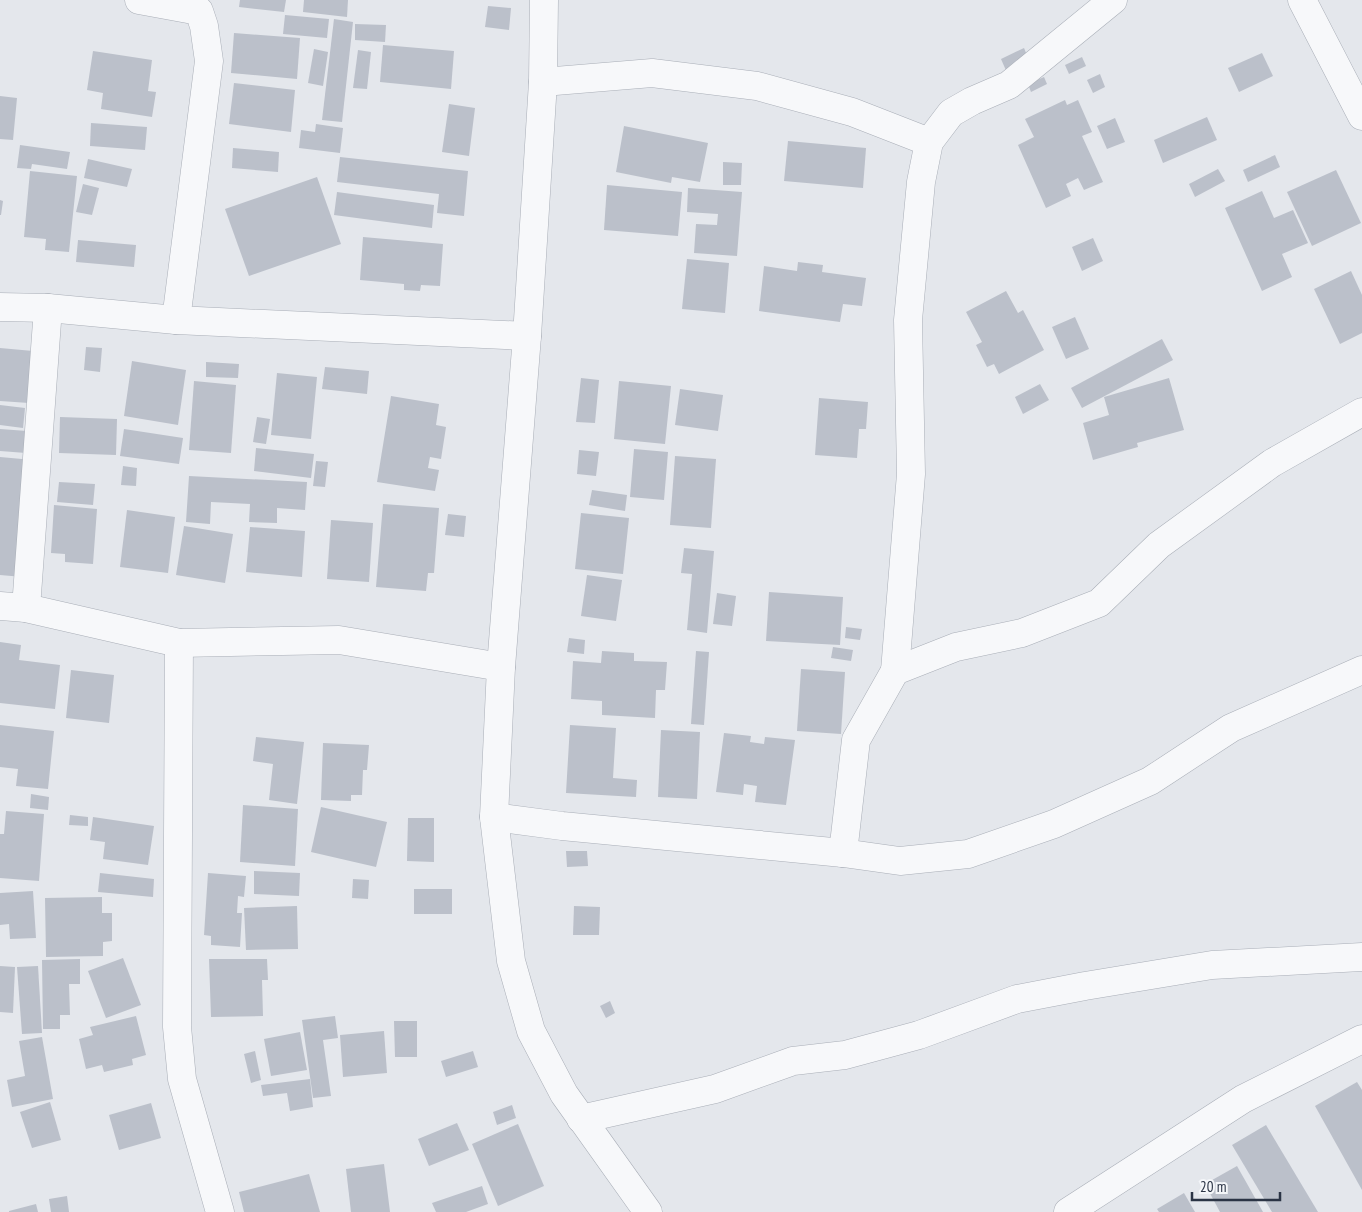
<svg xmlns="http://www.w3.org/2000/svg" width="1362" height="1212" font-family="'PT Sans Narrow',sans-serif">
	<rect width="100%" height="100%" fill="#e4e7ec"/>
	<!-- building -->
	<g fill="#bbc0ca">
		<path d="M240 0H286L284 12 239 7Z"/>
		<path d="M304 0H348L347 17 303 12Z"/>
		<path d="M488 6 511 8 509 30 485 27Z"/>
		<path d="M285 15 329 19 327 38 283 34Z"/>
		<path d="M334 19 353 22 342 122 322 120Z"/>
		<path d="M355 24 386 25 385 42 355 40Z"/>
		<path d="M234 33 300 38 297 79 231 73Z"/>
		<path d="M383 45 454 51 451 89 380 82Z"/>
		<path d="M1024 48 1031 65 1008 75 1001 59Z"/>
		<path d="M314 49 328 52 323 86 308 83Z"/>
		<path d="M358 50 371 52 367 89 353 88Z"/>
		<path d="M93 51 152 60 148 91 156 92 152 117 101 109 103 93 87 90Z"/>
		<path d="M1262 53 1273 76 1239 92 1228 68Z"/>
		<path d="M1082 57 1086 66 1069 74 1065 65Z"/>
		<path d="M1100 74 1105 87 1093 93 1087 80Z"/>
		<path d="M1044 77 1047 84 1031 92 1028 84Z"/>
		<path d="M234 83 295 90 291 132 229 124Z"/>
		<path d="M0 96 17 98 13 140 0 139Z"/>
		<path d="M1065 100 1067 105 1078 100 1092 132 1082 136 1103 182 1084 190 1078 178 1066 184 1071 196 1046 208 1018 145 1034 137 1025 119Z"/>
		<path d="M449 104 475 108 469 156 442 152Z"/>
		<path d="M1207 117 1217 140 1163 163 1154 140Z"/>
		<path d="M1115 118 1125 142 1107 149 1097 126Z"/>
		<path d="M91 123 147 127 145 150 90 146Z"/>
		<path d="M316 124 343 128 340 153 299 148 301 130 315 132Z"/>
		<path d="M624 126 708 143 700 182 672 177 671 183 616 172Z"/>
		<path d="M788 141 866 148 863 188 784 181Z"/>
		<path d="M20 145 70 152 67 169 32 164 31 169 17 168Z"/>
		<path d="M233 148 279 152 278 172 232 168Z"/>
		<path d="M1275 155 1280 167 1248 182 1243 170Z"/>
		<path d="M340 157 468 171 464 216 437 213 439 194 337 182Z"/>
		<path d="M88 159 132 169 127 187 84 178Z"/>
		<path d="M723 162 742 163 741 185H723Z"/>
		<path d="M1218 169 1225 181 1195 197 1189 184Z"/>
		<path d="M1336 170 1361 223 1312 246 1287 192Z"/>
		<path d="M30 171 77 176 69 252 45 250 46 239 24 237Z"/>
		<path d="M317 177 341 244 249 276 225 209Z"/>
		<path d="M83 184 99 188 92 215 76 212Z"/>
		<path d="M607 185 682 192 678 236 604 230Z"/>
		<path d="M688 188 742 192 737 256 694 253 696 224 717 225 718 214 687 212Z"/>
		<path d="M1262 191 1274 218 1293 210 1308 243 1282 254 1292 277 1262 291 1225 208Z"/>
		<path d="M337 192 434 205 432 228 334 215Z"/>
		<path d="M0 200 3 201 1 215H0Z"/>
		<path d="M363 237 443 244 440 286 421 285 420 291 404 290V284L360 280Z"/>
		<path d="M1093 238 1103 261 1082 271 1072 247Z"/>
		<path d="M78 240 136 245 134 267 76 262Z"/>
		<path d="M687 259 729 263 725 313 682 309Z"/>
		<path d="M798 262 823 265 822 272 866 278 862 306 843 304 840 322 759 311 764 266 797 271Z"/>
		<path d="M1351 271 1362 295V333L1340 344 1314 289Z"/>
		<path d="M1006 291 1018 313 1023 310 1044 350 999 374 994 364 987 367 976 345 982 342 966 312Z"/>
		<path d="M1075 317 1089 349 1066 359 1052 327Z"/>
		<path d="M1162 339 1173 360 1082 408 1071 388Z"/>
		<path d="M86 347 102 348 100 372 84 370Z"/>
		<path d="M0 348 33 351 29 403 0 401Z"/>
		<path d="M132 361 186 370 178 425 124 416Z"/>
		<path d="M206 362 239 364 238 378 206 377Z"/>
		<path d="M325 367 369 371 367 394 322 389Z"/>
		<path d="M277 373 317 377 311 439 271 435Z"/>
		<path d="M581 378 599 380 595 423 576 422Z"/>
		<path d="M1169 378 1184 430 1137 443 1138 447 1093 460 1083 423 1109 415 1104 397Z"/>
		<path d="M194 381 236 385 231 453 189 450Z"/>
		<path d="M619 381 671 386 665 444 614 439Z"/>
		<path d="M1040 384 1049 400 1023 414 1015 397Z"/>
		<path d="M680 389 723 395 718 431 675 425Z"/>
		<path d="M391 396 439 404 436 425 446 427 441 459 430 457 428 468 439 470 435 491 377 482Z"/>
		<path d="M819 398 868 402 866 429H859L857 458 815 455Z"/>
		<path d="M0 405 25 408 23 428 0 425Z"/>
		<path d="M60 417 117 419 116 455 59 453Z"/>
		<path d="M257 417 270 419 266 444 253 442Z"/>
		<path d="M0 429 27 431 26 453 0 451Z"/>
		<path d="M124 429 183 438 179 464 120 456Z"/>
		<path d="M256 448 314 454 311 478 254 471Z"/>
		<path d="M634 449 668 452 664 500 630 497Z"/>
		<path d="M579 450 599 452 596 476 577 474Z"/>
		<path d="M675 456 716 459 711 528 670 525Z"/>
		<path d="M0 457 33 460 23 577 0 575Z"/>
		<path d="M316 461 328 462 325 487 313 486Z"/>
		<path d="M123 466 137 468 136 486 121 485Z"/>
		<path d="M189 476 307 482 305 510 277 508V523L249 522 250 504 211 502 210 524 186 522Z"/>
		<path d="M59 482 95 484 93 505 57 502Z"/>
		<path d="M592 490 627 495 625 511 589 505Z"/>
		<path d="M383 504 439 508 434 573H428L426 591 376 587Z"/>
		<path d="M54 505 97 509 93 564 65 562V554L51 553Z"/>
		<path d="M127 510 175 517 168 573 120 567Z"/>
		<path d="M581 513 629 518 623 574 575 569Z"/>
		<path d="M448 514 466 516 464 537 445 535Z"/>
		<path d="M331 520 373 523 369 582 327 579Z"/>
		<path d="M184 526 233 534 225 583 176 575Z"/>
		<path d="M250 527 305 531 302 577 246 572Z"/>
		<path d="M684 548 714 551 707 633 687 630 692 574 681 573Z"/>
		<path d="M587 575 622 580 616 621 581 616Z"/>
		<path d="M769 592 843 597 840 645 766 641Z"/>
		<path d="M717 593 736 596 732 626 713 624Z"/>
		<path d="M846 627 862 629 860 640 845 638Z"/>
		<path d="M569 638 585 640 584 654 567 652Z"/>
		<path d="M0 642 21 645 19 660 60 665 55 709 0 703Z"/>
		<path d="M833 647 853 650 851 661 831 658Z"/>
		<path d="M602 651 634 653V661L667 662 665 690H656L655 718 602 715V701L571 699 573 661 601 663Z"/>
		<path d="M696 651 709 652 704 725 691 724Z"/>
		<path d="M801 669 845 672 841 734 797 731Z"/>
		<path d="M71 670 114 675 109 723 66 718Z"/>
		<path d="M0 725 54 731 48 789 16 786 18 769 0 767Z"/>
		<path d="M570 725 616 728 613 778 637 780 636 797 566 793Z"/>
		<path d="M661 730 700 732 697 799 658 797Z"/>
		<path d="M724 733 751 736 750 742 764 744 765 737 795 740 786 805 755 802 757 786 744 784 743 795 716 792Z"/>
		<path d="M256 737 304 742 297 804 269 800 273 764 253 761Z"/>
		<path d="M323 743 369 745 367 770H363L362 795H351V801L321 800Z"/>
		<path d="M31 794 49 797 48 810 30 808Z"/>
		<path d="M243 805 298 809 295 866 240 862Z"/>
		<path d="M321 807 387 822 376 867 311 852Z"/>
		<path d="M6 811 44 814 39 881 0 878V834H4Z"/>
		<path d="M70 815 88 817V826L69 825Z"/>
		<path d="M93 817 154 826 148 865 103 859 105 842 90 840Z"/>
		<path d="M408 818H434V862L407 861Z"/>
		<path d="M566 851H587L588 866 567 867Z"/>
		<path d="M254 871 300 873 299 896 254 894Z"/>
		<path d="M100 873 154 879 153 897 98 892Z"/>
		<path d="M208 873 246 876 244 897 238 896 237 913H242L240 947 211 945V936L204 935Z"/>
		<path d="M353 879 369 880 368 899 352 898Z"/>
		<rect x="414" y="889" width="38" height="25"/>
		<path d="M33 891 36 938 10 939 9 924 0 925V893Z"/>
		<path d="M102 897V913H112V941L103 942V956L46 957 45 898Z"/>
		<path d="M297 906 298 949 246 950 244 908Z"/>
		<path d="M574 906 600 907 599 935H573Z"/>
		<path d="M123 958 141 1005 106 1018 88 971Z"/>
		<path d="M80 959V984H69L70 1015H60V1029H43L42 960Z"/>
		<path d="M209 959H267L268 980H262L263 1016 211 1017Z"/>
		<path d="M0 966 15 967 13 1013 0 1012Z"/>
		<path d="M38 966 42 1033 22 1034 17 967Z"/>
		<path d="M610 1001 615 1013 606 1018 600 1006Z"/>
		<path d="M136 1016 146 1055 132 1059 133 1065 104 1072 102 1065 86 1069 79 1039 93 1035 90 1027Z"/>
		<path d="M335 1016 338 1038 323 1040 331 1096 313 1098 302 1020Z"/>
		<path d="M394 1021H417V1057H395Z"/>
		<path d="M384 1031 387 1073 343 1077 340 1035Z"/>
		<path d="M300 1032 307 1070 271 1076 264 1039Z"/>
		<path d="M42 1037 53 1099 12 1107 7 1080 25 1076 19 1041Z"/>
		<path d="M255 1051 261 1080 251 1083 244 1054Z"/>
		<path d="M473 1051 478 1067 446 1077 441 1061Z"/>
		<path d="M310 1079 313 1107 290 1111 287 1093 263 1096 261 1085Z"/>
		<path d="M1357 1082 1362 1090V1190L1315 1106Z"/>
		<path d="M50 1102 61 1140 32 1148 20 1112Z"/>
		<path d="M151 1103 161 1138 119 1150 109 1115Z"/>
		<path d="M512 1105 516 1118 497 1125 493 1112Z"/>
		<path d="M457 1123 469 1150 429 1166 418 1139Z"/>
		<path d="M518 1124 544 1186 498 1206 472 1144Z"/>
		<path d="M1266 1125 1318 1212H1272L1232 1145Z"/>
		<path d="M384 1164 390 1212H351L346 1169Z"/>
		<path d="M1237 1166 1263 1212H1220L1205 1184Z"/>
		<path d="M309 1174 320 1212H244L239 1192Z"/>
		<path d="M482 1186 488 1204 466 1212H436L432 1203Z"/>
		<path d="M1184 1193 1195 1212H1159L1157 1209Z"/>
		<path d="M67 1196 69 1212H51L49 1199Z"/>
		<path d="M36 1204 38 1212H9V1211Z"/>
	</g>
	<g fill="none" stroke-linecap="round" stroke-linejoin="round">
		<!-- minor casing -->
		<g stroke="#a9aeb7" stroke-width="29">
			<g id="minor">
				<path d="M139 0 199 11 204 26 209 61 176 320"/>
				<path d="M544 0 543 82 527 336 501 667 494 817 511 961 531 1031 564 1094 648 1212"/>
				<path d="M1302 0 1362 116"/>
				<path d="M543 82 652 73 757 86 852 112 929 142"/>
				<path d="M0 307 48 308 176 320 527 336"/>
				<path d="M0 606 26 608 179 643 339 640 501 667"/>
				<path d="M26 608 48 308"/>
				<path d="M179 643 177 1027 182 1079 220 1212"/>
				<path d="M895 671 911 474 908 320 921 182 929 142 951 113 972 101 1009 85 1113 0"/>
				<path d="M494 817 562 826 843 853 900 861 968 854 1054 824 1150 781 1231 728 1362 670"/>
				<path d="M843 853 856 740 895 671 956 647 1022 633 1099 603 1159 545 1272 463 1362 412"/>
				<path d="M581 1119 715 1089 793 1061 845 1055 919 1035 1017 999 1085 986 1212 965 1362 957"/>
				<path d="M1068 1212 1243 1099 1362 1039"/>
			</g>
		</g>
		<!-- minor -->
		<use href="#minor" stroke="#f7f8fa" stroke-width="28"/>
	</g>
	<!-- scale -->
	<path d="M1192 1192v8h88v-8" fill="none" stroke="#2b3445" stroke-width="2.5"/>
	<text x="1200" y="1192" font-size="15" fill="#2b3445" stroke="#f4f6f9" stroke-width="4" paint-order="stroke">20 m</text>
</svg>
